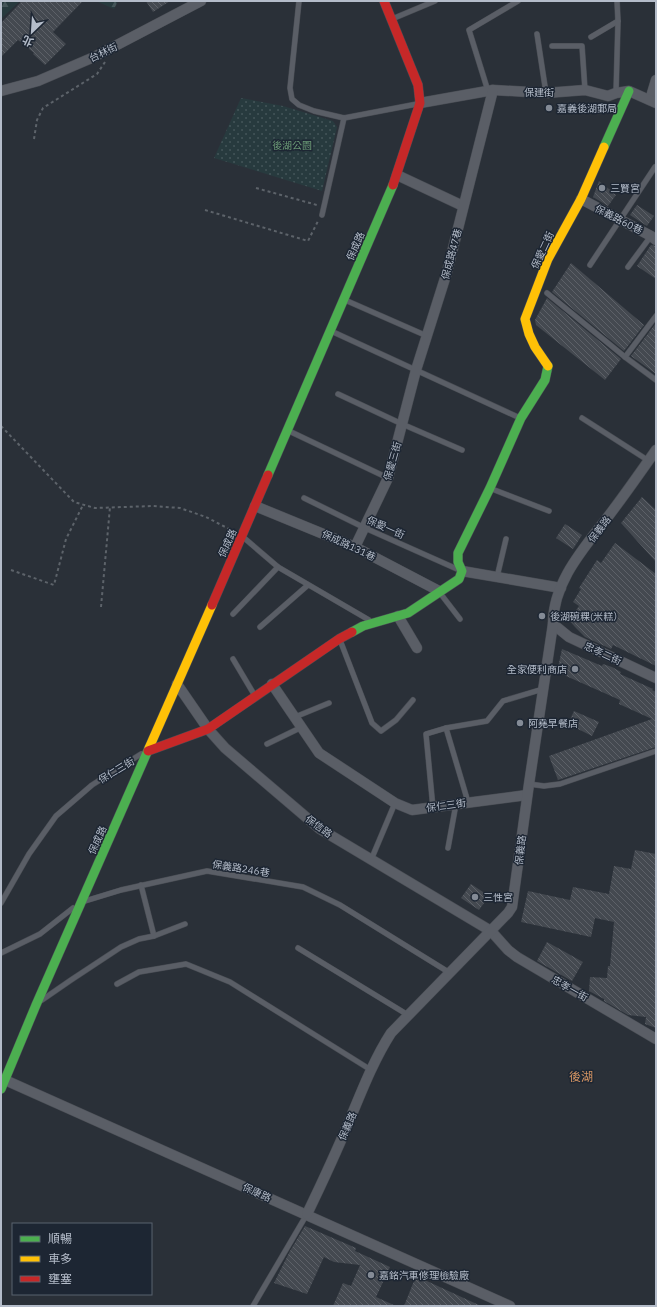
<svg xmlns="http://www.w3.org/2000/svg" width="657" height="1307" font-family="'IBM Plex Sans','Noto Sans TC',sans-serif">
	<defs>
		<pattern id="grass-dots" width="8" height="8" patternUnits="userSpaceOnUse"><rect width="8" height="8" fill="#273a3e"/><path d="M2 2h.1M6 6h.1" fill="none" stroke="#445559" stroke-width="1.8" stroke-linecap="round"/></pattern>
		<pattern id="forest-firs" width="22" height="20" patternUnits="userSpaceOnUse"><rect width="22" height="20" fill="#273a3e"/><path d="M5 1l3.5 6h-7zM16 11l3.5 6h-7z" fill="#445559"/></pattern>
		<pattern id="building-back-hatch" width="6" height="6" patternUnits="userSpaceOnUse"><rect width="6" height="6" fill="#444950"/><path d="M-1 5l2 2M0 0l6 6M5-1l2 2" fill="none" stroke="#5d6168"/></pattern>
	</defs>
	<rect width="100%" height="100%" fill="#2a3038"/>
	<!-- grass -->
	<path fill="url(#grass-dots)" d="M241 98 283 106 333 121 337 127 322 191 214 158Z"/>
	<!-- forest -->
	<g fill="url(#forest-firs)">
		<path d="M1 1H20L1 19Z"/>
		<path d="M96 1H118L114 9Z"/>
	</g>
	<!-- building -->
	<g fill="url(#building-back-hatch)">
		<path d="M22 1H83L53 32 66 44 45 65 33 54 34 53 18 40 1 57V23Z"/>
		<path d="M146 1H170L153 12Z"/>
		<path d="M599 181 616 195 608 206 593 197Z"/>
		<path d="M637 205 654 216 647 226 630 215Z"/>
		<path d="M651 245 656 246V279L637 266Z"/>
		<path d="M571 263 644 325 624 351 552 292Z"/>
		<path d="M547 298 621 359 605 380 536 325 535 320Z"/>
		<path d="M656 323V374L631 356Z"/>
		<path d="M642 497 656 510V562L621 523Z"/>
		<path d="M565 524 582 535 573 549 556 538Z"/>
		<path d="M615 543 656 574V666L613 645 611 649 585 637 575 627 569 620 579 606 573 602 581 589 579 588 597 560 601 563Z"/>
		<path d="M562 649 602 666 603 664 612 667 621 672 620 674 653 689 652 690 656 692V747L558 780 549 756 652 719 619 704 620 700 557 672Z"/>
		<path d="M574 711 599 722 592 736 568 724Z"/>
		<path d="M635 850 656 854V1028L645 1024 646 1017 628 1015 604 1001V999L589 991 590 977 607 978 608 966H610L614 922 595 918 591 937 521 922 528 891 570 900 573 887 609 894 614 866 631 869Z"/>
		<path d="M471 884 489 896 479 910 461 898Z"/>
		<path d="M547 942 583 962 572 981 537 961Z"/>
		<path d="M305 1226 356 1248 355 1251 390 1267 376 1297 396 1306H333L343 1283 351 1286 360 1265 334 1262 324 1257 307 1294 274 1283 290 1251Z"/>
		<path d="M416 1276 481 1306H404Z"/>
	</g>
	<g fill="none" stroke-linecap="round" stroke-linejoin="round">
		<!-- lane casing -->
		<g stroke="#484c53" stroke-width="6">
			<g id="lane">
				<path d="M299 1 290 88 292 99 299 105 314 111 344 118 417 104"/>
				<path d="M392 19 435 1"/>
				<path d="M537 34 546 93"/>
				<path d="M591 37 618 21"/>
				<path d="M552 46H582L585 90"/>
				<path d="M488 91 469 30 518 1"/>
				<path d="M616 93 618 21 617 1"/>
				<path d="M322 215 344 118"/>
				<path d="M590 265 655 167"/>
				<path d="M628 267 651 236"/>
				<path d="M547 293 625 357 656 380"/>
				<path d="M345 300 427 336"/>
				<path d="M331 331 520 418"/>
				<path d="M625 357 656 316"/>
				<path d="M338 394 402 424 462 450"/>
				<path d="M582 418 649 461"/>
				<path d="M289 431 388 478"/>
				<path d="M492 489 549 511"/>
				<path d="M304 498 365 528 457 569"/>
				<path d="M243 537 278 567 369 620"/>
				<path d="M497 577 506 539"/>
				<path d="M440 593 460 619"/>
				<path d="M233 614 278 567"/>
				<path d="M260 627 308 585"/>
				<path d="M340 640 372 723 381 731 396 720 413 700"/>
				<path d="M233 659 255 696"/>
				<path d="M295 717 329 703"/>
				<path d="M446 728 468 802"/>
				<path d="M267 744 302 727"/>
				<path d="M529 784 544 786 560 784 656 751"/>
				<path d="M433 808 426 734 446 728 487 721 503 701 543 689"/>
				<path d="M448 848 456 804"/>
				<path d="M371 860 395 803"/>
				<path d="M141 885 154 936"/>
				<path d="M85 901 121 890 207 871 303 887 340 905 450 973"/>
				<path d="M1 903 29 854 56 816 92 785 141 754"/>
				<path d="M298 948 408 1015"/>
				<path d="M1 953 40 934 73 908"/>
				<path d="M117 984 139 972 186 964 230 982 371 1070"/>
				<path d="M42 1000 71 980 121 947 139 939 154 936 185 924"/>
				<path d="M253 1306 307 1214"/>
			</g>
		</g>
		<!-- street casing -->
		<g stroke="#484c53" stroke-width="11">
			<g id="street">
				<path d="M1 91 38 81 94 57 201 1"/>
				<path d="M650 100 656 80"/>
				<path d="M420 103 493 90 546 93 585 90 608 96 616 93 629 91 656 103"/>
				<path d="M397 175 463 206"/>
				<path d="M581 199 651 236 656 240"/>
				<path d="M255 506 355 547 439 591"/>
				<path d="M355 547 388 478 416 370 447 272 493 90"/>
				<path d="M462 571 561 588"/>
				<path d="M398 616 417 648"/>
				<path d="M553 624 569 637 656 678"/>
				<path d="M177 684 208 729 225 748 320 829 491 931 508 950 517 957 656 1039"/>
				<path d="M272 684 319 753 395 803 412 810 527 795"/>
				<path d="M5 1080 510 1306"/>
				<path d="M307 1214C321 1185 335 1155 348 1124 361 1093 373 1061 391 1033L508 913 512 907 529 784 553 624C553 579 588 544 613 510 628 490 642 470 656 450"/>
			</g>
		</g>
		<!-- fast casing -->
		<g stroke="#484c53" stroke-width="10">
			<g id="fast">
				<path d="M604 147 629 91"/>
				<path d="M268 475 393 185"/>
				<path d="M352 632 363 626 408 613 459 579 462 571 458 562V553L490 488 521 418 545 380 548 366"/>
				<path d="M1 1089 36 1005 149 748"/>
			</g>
		</g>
		<!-- slow casing -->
		<g stroke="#484c53" stroke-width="10">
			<g id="slow">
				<path d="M548 366 535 347 529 334 525 319 548 259 581 199 604 147"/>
				<path d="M149 748 212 605"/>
			</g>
		</g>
		<!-- jam casing -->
		<g stroke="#484c53" stroke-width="10">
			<g id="jam">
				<path d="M384 1 418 85 420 103 393 185"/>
				<path d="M212 605 268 475"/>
				<path d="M148 751 208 729 339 639 352 632"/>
			</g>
		</g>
		<!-- path -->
		<g stroke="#5d636a" stroke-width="2" stroke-dasharray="3 3" stroke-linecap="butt">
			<path d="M34 139 37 120 43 108 97 74 105 62"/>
			<path d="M256 188 317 205"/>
			<path d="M205 210 308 241 318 221"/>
			<path d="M1 426 74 502 95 508 153 506 180 508 206 517 231 530"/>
			<path d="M11 570 54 585 66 539 83 505"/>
			<path d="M101 607 110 507"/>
		</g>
		<!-- lane -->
		<use href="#lane" stroke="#5a5e66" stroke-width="5"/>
		<!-- street -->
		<use href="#street" stroke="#5a5e66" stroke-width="10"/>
		<!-- fast -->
		<use href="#fast" stroke="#4caf50" stroke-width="9"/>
		<!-- slow -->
		<use href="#slow" stroke="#ffc107" stroke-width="9"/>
		<!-- jam -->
		<use href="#jam" stroke="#c62828" stroke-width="9"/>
	</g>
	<!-- markers -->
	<g fill="#848b96" stroke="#1d2633" stroke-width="1.5">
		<circle cx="549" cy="108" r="4"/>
		<circle cx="602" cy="188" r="4"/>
		<circle cx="542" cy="616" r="4"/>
		<circle cx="575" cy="669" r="4"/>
		<circle cx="520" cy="723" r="4"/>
		<circle cx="475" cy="897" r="4"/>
		<circle cx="371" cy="1275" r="4"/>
	</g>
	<g text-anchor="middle" stroke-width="3" stroke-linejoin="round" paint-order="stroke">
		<!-- street labels -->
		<g font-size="10" fill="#b4bcc9" stroke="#1d2633">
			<text transform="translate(103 52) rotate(-26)" y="4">台林街</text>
			<text x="539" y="96">保建街</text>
			<text transform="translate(619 219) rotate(27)" y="4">保義路60巷</text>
			<text transform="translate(355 246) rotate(-67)" y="4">保成路</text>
			<text transform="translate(542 250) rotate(-65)" y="4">保愛二街</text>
			<text transform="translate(451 254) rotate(-75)" y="4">保成路47巷</text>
			<text transform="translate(392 461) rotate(-74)" y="4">保愛三街</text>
			<text transform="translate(386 527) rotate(24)" y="4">保愛一街</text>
			<text transform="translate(599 529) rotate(-53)" y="4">保義路</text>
			<text transform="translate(227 543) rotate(-66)" y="4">保成路</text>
			<text transform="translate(349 545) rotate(25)" y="4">保成路131巷</text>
			<text transform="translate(603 653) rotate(25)" y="4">忠孝二街</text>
			<text transform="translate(116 770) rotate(-31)" y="4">保仁三街</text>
			<text transform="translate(446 805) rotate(-8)" y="4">保仁三街</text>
			<text transform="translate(319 826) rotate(36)" y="4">保信路</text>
			<text transform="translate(97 840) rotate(-66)" y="4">保成路</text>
			<text transform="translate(520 850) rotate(-83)" y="4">保義路</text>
			<text transform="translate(241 868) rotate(9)" y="4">保義路246巷</text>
			<text transform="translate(570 988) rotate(30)" y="4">忠孝一街</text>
			<text transform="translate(347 1126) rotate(-67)" y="4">保義路</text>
			<text transform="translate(257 1192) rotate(24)" y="4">保康路</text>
		</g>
		<!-- poi labels -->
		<g font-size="10" fill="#b4bcc9" stroke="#1d2633" text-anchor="start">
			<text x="557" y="112">嘉義後湖郵局</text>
			<text x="610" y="192">三賢宮</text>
			<text x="550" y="620">後湖碗粿(米糕）</text>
			<text x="567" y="673" text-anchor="end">全家便利商店</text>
			<text x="528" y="727">阿堯早餐店</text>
			<text x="483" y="901">三性宮</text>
			<text x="379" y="1279">嘉銘汽車修理檢驗廠</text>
		</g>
		<!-- park labels -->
		<g font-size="10" fill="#6b9a76" stroke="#1d2633">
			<text x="292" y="149">後湖公園</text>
		</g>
		<!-- quarter labels -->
		<g font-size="12" fill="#d59563" stroke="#1d2633">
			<text x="581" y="1081">後湖</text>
		</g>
	</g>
	<!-- border -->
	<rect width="657" height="1307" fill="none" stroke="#b4bcc9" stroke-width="4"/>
	<!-- legend -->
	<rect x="12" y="1223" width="140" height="72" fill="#1d2633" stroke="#59626f"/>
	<rect x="20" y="1236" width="20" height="6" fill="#4caf50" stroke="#59626f"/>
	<text x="48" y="1243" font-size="12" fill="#b4bcc9">順暢</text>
	<rect x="20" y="1256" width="20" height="6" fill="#ffc107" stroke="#59626f"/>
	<text x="48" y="1263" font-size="12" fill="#b4bcc9">車多</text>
	<rect x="20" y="1276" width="20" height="6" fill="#c62828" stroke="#59626f"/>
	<text x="48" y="1283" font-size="12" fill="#b4bcc9">壅塞</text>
	<!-- north arrow -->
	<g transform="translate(32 32) rotate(205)" stroke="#1d2633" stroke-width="3" paint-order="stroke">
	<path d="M0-3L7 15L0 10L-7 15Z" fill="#b4bcc9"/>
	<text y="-6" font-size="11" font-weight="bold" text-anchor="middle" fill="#b4bcc9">北</text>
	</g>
</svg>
